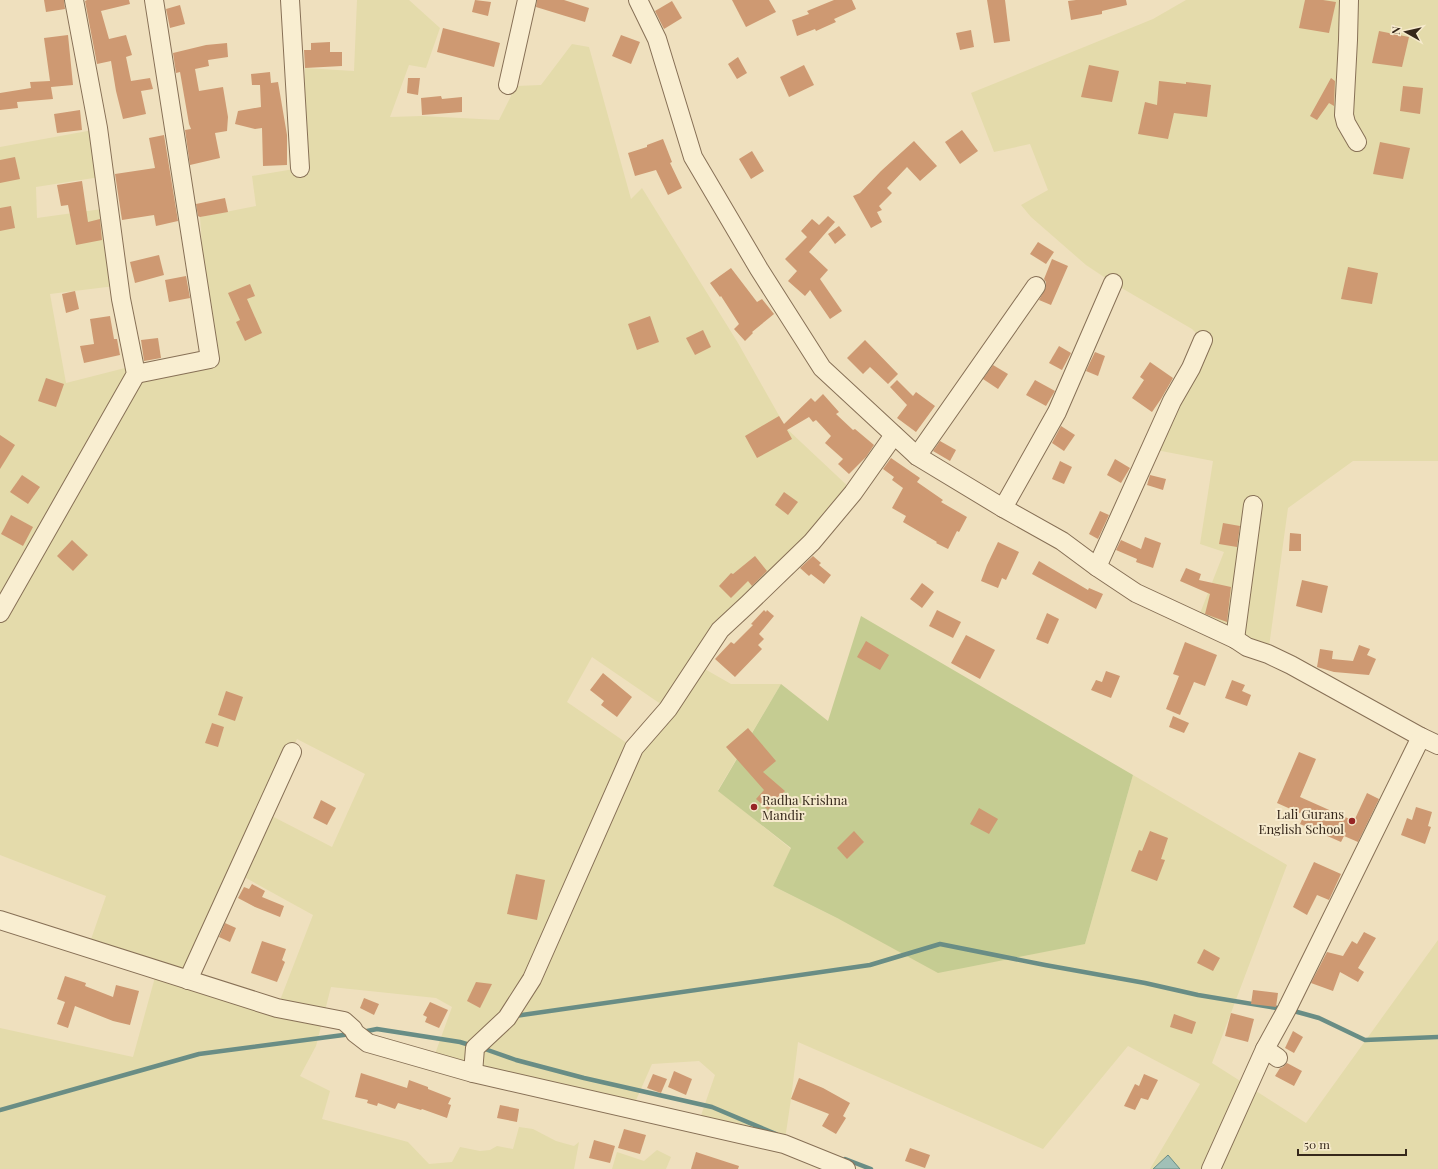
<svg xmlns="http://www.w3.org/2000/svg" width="1438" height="1169" font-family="'Playfair Display',serif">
	<rect width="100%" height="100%" fill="#efe0be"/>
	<!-- farmland -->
	<g fill="#e4dbab" fill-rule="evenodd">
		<path d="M357 0H409L440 28 426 68 409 65 390 117 422 116 499 120 516 86 541 85 572 44 589 47 631 199 642 188 738 343 786 428 852 490 696 664 731 684H781L718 790 791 849 773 886 839 919 1085 944 1133 775 1287 865 1212 1063 1306 1123 1438 940V1169H1150L1200 1084 1128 1046 1043 1149 798 1042 791 1099 783 1153 697 1127 715 1075 699 1061 652 1064 633 1107 435 1054 452 1007 436 998 331 987 316 1046 300 1076 330 1091 322 1119 408 1142 429 1164 452 1162 460 1147 480 1151 490 1150 497 1146 513 1149 519 1127 533 1129 556 1141 574 1146 579 1142 574 1169H0V1028L133 1057 157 970 88 948 106 896 0 855V613L136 374 210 359 200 217 256 206 252 176 300 168 305 68 354 71ZM592 657 668 709 634 748 567 702ZM297 739 365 774 332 847 264 812ZM237 873 313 915 277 1008 188 980Z"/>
		<path d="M1186 0H1438V461H1353L1288 508 1268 654 1197 621 1224 552 1200 544 1213 461 1151 449 1203 340 1192 329 1113 283 1086 265 1031 217 1021 205 1048 190 1030 144 994 152 971 93 1153 19Z"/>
		<path d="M93 130 100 177 36 187 37 218 102 209 115 286 50 294 66 383 129 367 0 608V147Z"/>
		<path d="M657 1150 671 1157 666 1169H612L617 1152 644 1161Z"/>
	</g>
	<!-- green -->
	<path fill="#c5cc92" d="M861 616 1133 775 1085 944 938 973 839 919 773 886 791 848 718 791 781 684 828 721Z"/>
	<!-- water -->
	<path fill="#a1c0b7" stroke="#698d85" d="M1168 1155 1180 1169H1153Z"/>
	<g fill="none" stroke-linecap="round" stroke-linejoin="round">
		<!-- stream -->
		<g stroke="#698d85" stroke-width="4.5">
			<path d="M1290 1010 1319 1018 1365 1040 1438 1037"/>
			<path d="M515 1016 870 965 940 944 1045 965 1145 983 1198 995 1283 1009"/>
			<path d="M362 1032 377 1029 460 1042 473 1046"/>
			<path d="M482 1048 516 1060 584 1078 712 1107 776 1134"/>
			<path d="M0 1110 199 1054 351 1034"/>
			<path d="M845 1159 871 1169"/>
		</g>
	</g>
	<!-- building -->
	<g fill="#ce9972">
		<path d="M44 0H64L65 9 46 12Z"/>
		<path d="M87 0H129L130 4 101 11 109 39 126 35 132 55 126 57 131 81 150 78 153 89 141 91 146 114 123 119 116 91 111 61 97 64 85 1Z"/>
		<path d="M475 0 491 2 488 16 472 12Z"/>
		<path d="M537 0H564L589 8 585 22 536 7Z"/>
		<path d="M732 0H769L776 12 746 27Z"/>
		<path d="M834 0H852L856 9 834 19 836 22 816 31 815 29 797 36 792 20 809 14 807 11Z"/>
		<path d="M987 0H1005L1010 41 994 43Z"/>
		<path d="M1076 0H1126L1127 5 1102 11V14L1071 20 1068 1Z"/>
		<path d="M1305 0H1323L1336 2 1329 33 1299 28Z"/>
		<path d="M672 1 682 18 664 29 655 11Z"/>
		<path d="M180 5 185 24 170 28 166 9Z"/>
		<path d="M443 28 500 43 494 67 437 52Z"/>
		<path d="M971 30 974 47 960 50 956 33Z"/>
		<path d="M1379 31 1409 37 1402 67 1372 63Z"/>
		<path d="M68 35 73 85 51 87 53 99 17 102 18 108 0 110V93L31 88 30 82 50 81 44 38Z"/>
		<path d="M621 35 640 42 631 64 612 56Z"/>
		<path d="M330 42V52H342V66L305 68 304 50H311V43Z"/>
		<path d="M227 43 228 57 208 60 209 66 195 69 199 91 223 87 228 117 227 131 215 133 220 158 190 165 185 130 191 129 189 124 180 72 176 73 173 53 206 45Z"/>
		<path d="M738 57 747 73 737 79 728 64Z"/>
		<path d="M804 65 814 85 789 97 780 77Z"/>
		<path d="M1089 65 1119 71 1112 102 1081 97Z"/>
		<path d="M270 72 271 83 278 82 287 135V165L263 166 262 128 255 129 235 124 238 111 261 107 260 85H252L251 74Z"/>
		<path d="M408 78H420L418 95 407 93Z"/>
		<path d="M1331 78 1335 81 1334 106 1329 103 1317 120 1310 116Z"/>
		<path d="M1159 81 1186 84V82L1211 85 1207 117 1174 113 1168 139 1138 134 1145 102 1157 105Z"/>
		<path d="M1403 86 1423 88 1420 114 1400 111Z"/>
		<path d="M441 96 442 99 462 97V112L422 115 421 98Z"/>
		<path d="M80 110 82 130 57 133 54 114Z"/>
		<path d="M962 130 978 151 960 164 945 142Z"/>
		<path d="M164 135 178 221 156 226 154 215 122 220 115 174 155 168 149 138Z"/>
		<path d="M663 139 672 162 670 163 682 188 668 195 656 170 635 176 628 153 647 147V145Z"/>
		<path d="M914 141 937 166 920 181 907 167 887 188 892 193 879 206 882 210 877 212 882 222 871 228 853 196 860 193 881 171Z"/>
		<path d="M1380 142 1410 148 1403 179 1373 174Z"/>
		<path d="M752 151 764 171 751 179 739 159Z"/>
		<path d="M15 157 20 179 0 183V160Z"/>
		<path d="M82 181 88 222 100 219 102 240 76 245 68 205 61 206 57 185Z"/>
		<path d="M225 198 228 212 200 217 198 216 196 204Z"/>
		<path d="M11 206 15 228 0 231V208Z"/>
		<path d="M828 216 835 222 809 252 828 270 820 279 842 311 830 319 810 290 805 296 788 281 797 271 785 259 807 237 801 231 812 219 819 225Z"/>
		<path d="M839 226 846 235 835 244 828 234Z"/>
		<path d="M1038 242 1054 252 1046 264 1030 254Z"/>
		<path d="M159 255 164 275 135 283 130 262Z"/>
		<path d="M1052 259 1068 266 1051 305 1039 300 1046 287V282L1044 279Z"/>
		<path d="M1348 267 1378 273 1372 304 1341 299Z"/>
		<path d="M731 268 757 302 762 299 774 314 752 332 753 333 745 341 734 329 739 324 721 296 720 297 710 283Z"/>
		<path d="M186 276 190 298 169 302 165 280Z"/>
		<path d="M250 284 255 296 247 299 262 333 245 341 236 322 240 320 228 293Z"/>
		<path d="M75 291 79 309 66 313 62 294Z"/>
		<path d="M110 316 114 339H117L120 355 84 363 80 346 94 344 90 319Z"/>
		<path d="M650 316 659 342 637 350 628 324Z"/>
		<path d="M703 330 711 347 695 355 686 338Z"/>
		<path d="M158 338 161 358 144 361 141 340Z"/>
		<path d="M865 340 898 374 888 384 870 367 863 374 847 358Z"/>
		<path d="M1059 346 1071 353 1062 370 1049 363Z"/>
		<path d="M1095 352 1105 356 1098 376 1086 371Z"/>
		<path d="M1150 362 1173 378 1161 399 1152 412 1132 398 1144 380 1140 377Z"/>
		<path d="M993 365 1008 374 998 389 983 379Z"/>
		<path d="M46 378 64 384 56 407 38 401Z"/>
		<path d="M897 380 913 396 916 392 935 406 916 432 897 418 907 405 890 387Z"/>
		<path d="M1035 380 1055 391 1046 406 1026 395Z"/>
		<path d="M823 394 839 412 836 414 853 430 855 429 874 445 866 457 849 474 838 464 843 459 825 443 831 436 816 420 813 422 809 417 787 430 792 439 757 458 745 436 779 416 784 424 811 398 815 402Z"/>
		<path d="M1061 426 1075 435 1064 451 1052 443Z"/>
		<path d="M0 435 15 445 0 469Z"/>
		<path d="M940 441 956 450 950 461 933 451Z"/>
		<path d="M891 458 920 478 917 482 943 500 941 502 967 517 959 532 957 531 948 549 936 543 937 542 903 522 906 516 892 508 903 488 892 480 894 477 883 469Z"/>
		<path d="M1115 459 1130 468 1121 483 1107 475Z"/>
		<path d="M1060 461 1072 467 1064 484 1052 479Z"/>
		<path d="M22 475 40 487 28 504 10 492Z"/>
		<path d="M1150 475 1166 479 1163 490 1147 485Z"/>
		<path d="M784 492 798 502 788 515 775 505Z"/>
		<path d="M1100 511 1109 515 1098 539 1089 534Z"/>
		<path d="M11 515 33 527 23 546 1 534Z"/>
		<path d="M1223 523 1240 526 1237 547 1219 544Z"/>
		<path d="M1290 533 1301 534V551H1289Z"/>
		<path d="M1145 537 1161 543 1153 568 1136 562 1137 559 1116 550 1121 540 1141 549Z"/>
		<path d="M72 540 88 555 73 571 57 556Z"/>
		<path d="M998 542 1019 552 1006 580 1002 578 998 588 981 581 987 565Z"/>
		<path d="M755 556 767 571 752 586 748 581 731 598 719 586 731 573 733 574Z"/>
		<path d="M813 556 821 563 819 565 831 575 824 584 811 574 809 576 800 568Z"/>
		<path d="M1039 561 1088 590 1089 588 1103 594 1096 609 1032 574Z"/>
		<path d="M1186 568 1201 574 1199 580 1231 587 1227 622 1205 614 1210 594 1180 581Z"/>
		<path d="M1302 580 1328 586 1322 613 1296 606Z"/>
		<path d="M922 583 934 592 922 608 910 599Z"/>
		<path d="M764 610 766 612 767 610 774 616 759 634 764 639 758 645 762 649 735 677 715 659 731 642 734 644 753 625 751 624Z"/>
		<path d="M937 610 961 622 953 638 929 626Z"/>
		<path d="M1047 613 1059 619 1048 644 1036 639Z"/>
		<path d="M966 635 995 650 980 679 951 663Z"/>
		<path d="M866 641 889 655 880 670 857 657Z"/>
		<path d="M1185 642 1217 655 1205 686 1194 682 1180 715 1166 709 1179 676 1173 674Z"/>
		<path d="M1359 645 1370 649 1367 655 1376 659 1369 675 1334 672 1317 667 1320 649 1333 651 1332 659 1353 661Z"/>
		<path d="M1106 671 1120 676 1111 698 1091 690 1096 680 1102 682Z"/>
		<path d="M603 673 632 697 617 717 601 705 604 701 590 690Z"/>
		<path d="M1232 680 1245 685 1242 691 1251 695 1247 706 1225 698Z"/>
		<path d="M226 691 243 697 235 721 218 715Z"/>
		<path d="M1173 716 1189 723 1184 733 1169 727Z"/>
		<path d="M212 723 224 727 218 747 205 743Z"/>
		<path d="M748 728 776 761 763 772 785 791 768 810 756 799 764 790 726 747Z"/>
		<path d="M1299 752 1316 759 1300 797 1354 821 1367 793 1379 799 1358 842 1344 836 1341 842 1300 824 1304 815 1277 803Z"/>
		<path d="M321 800 336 808 327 825 313 818Z"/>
		<path d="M1416 807 1432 812 1428 826 1431 827 1425 844 1401 835 1407 818 1412 820Z"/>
		<path d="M979 808 998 819 989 834 970 824Z"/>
		<path d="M854 831 864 842 847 859 837 848Z"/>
		<path d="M1150 831 1168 838 1161 859 1165 860 1157 881 1131 871 1139 850 1142 851Z"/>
		<path d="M1314 862 1341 874 1329 900 1317 895 1307 915 1293 907Z"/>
		<path d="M516 874 545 880 537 920 507 914Z"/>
		<path d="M252 884 265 891 262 897 284 906 280 917 255 907 238 898 244 887 249 889Z"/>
		<path d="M225 923 236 928 230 942 219 937Z"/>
		<path d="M1364 932 1376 938 1358 968 1364 972 1358 982 1340 972 1333 991 1311 983 1327 952 1343 956 1352 941 1357 944Z"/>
		<path d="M262 941 286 949 282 960 285 962 277 982 251 973Z"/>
		<path d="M1204 949 1220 958 1213 971 1197 963Z"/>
		<path d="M65 976 86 983 85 986 113 997 116 985 139 991 130 1025 113 1021 75 1006 68 1028 57 1024 65 1002 57 999Z"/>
		<path d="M476 982 492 984 480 1008 467 1001Z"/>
		<path d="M1253 990 1278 993 1276 1007 1251 1004Z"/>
		<path d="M364 998 379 1004 374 1015 360 1008Z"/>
		<path d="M430 1002 448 1010 439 1028 425 1022 427 1017 423 1015Z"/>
		<path d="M1231 1013 1254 1019 1248 1042 1225 1036Z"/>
		<path d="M1174 1014 1196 1022 1192 1034 1170 1027Z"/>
		<path d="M1293 1031 1303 1037 1294 1053 1285 1048Z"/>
		<path d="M1287 1063 1302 1071 1294 1086 1275 1076 1280 1068 1283 1067Z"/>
		<path d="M674 1071 692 1079 686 1095 668 1087Z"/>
		<path d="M361 1073 407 1088 409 1080 428 1087V1089L451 1098 448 1104 451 1105 447 1118 422 1109 421 1110 398 1103 395 1109 378 1103 377 1106 367 1103 368 1100 355 1097Z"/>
		<path d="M653 1074 667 1079 661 1093 647 1088Z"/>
		<path d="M1144 1074 1158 1080 1148 1100 1141 1098 1135 1110 1124 1106 1135 1084 1139 1086Z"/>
		<path d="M799 1078 823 1088 850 1103 843 1116 846 1118 836 1134 822 1126 829 1114 791 1099Z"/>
		<path d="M500 1105 519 1109 517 1122 497 1118Z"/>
		<path d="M624 1129 646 1135 640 1154 618 1148Z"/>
		<path d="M594 1140 615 1146 610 1163 589 1158Z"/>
		<path d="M910 1148 930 1155 925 1168 905 1161Z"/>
		<path d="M696 1152 739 1166 738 1169H691Z"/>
	</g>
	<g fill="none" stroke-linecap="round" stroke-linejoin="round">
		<!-- minor casing -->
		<g stroke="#877056" stroke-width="20">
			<g id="minor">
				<path d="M290 0 300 168"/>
				<path d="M638 0 657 39 693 157 759 269 822 368 917 456 1003 508 1062 541 1097 567 1136 593 1235 639 1247 647 1268 654 1291 665 1421 737 1438 745"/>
				<path d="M1349 0 1348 40 1344 115 1346 123 1357 142"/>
				<path d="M508 85 527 0"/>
				<path d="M136 374 210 359 154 0"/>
				<path d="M917 456 1036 286"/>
				<path d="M1003 508 1057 412 1113 283"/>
				<path d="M1097 567 1172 401 1191 368 1203 340"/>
				<path d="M0 613 136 374 121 299 98 128 74 0"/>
				<path d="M1235 639 1253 505"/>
				<path d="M0 920 277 1008 344 1021 353 1029 355 1033 368 1043 473 1073 784 1144 846 1169"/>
				<path d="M188 980 292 752"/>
				<path d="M1278 1058 1265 1049 1287 1009 1421 737"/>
				<path d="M473 1073 475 1048 507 1018 532 979 634 748 668 709 720 630 748 604 812 542 853 493 894 435"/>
				<path d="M1211 1169 1265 1049"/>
			</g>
		</g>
		<!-- minor -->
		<use href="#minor" stroke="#f9eed1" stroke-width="18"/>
	</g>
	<!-- markers -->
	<g fill="#972525" stroke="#f6eacd" stroke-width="1.5">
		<circle cx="754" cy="807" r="4"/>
		<circle cx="1352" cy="821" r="4"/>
	</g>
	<g text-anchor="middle" stroke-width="4" stroke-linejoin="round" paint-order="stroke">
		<!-- poi labels -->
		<g font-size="13" fill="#36281b" stroke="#f6eacd" text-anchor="start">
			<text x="762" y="805">Radha Krishna<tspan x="762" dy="15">Mandir</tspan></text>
			<text x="1344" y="819" text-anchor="end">Lali Gurans<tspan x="1344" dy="15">English School</tspan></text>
		</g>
	</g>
	<!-- north arrow -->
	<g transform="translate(1406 32) rotate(278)" stroke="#f6eacd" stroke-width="3" paint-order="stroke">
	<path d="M0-3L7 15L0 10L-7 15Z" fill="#36281b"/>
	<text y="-6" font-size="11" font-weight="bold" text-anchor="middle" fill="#36281b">N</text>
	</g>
	<!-- scale -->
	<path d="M1298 1149v6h108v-6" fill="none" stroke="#36281b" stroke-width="2"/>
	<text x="1304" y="1149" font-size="12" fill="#36281b" stroke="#f6eacd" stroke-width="3" paint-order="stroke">50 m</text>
</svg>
